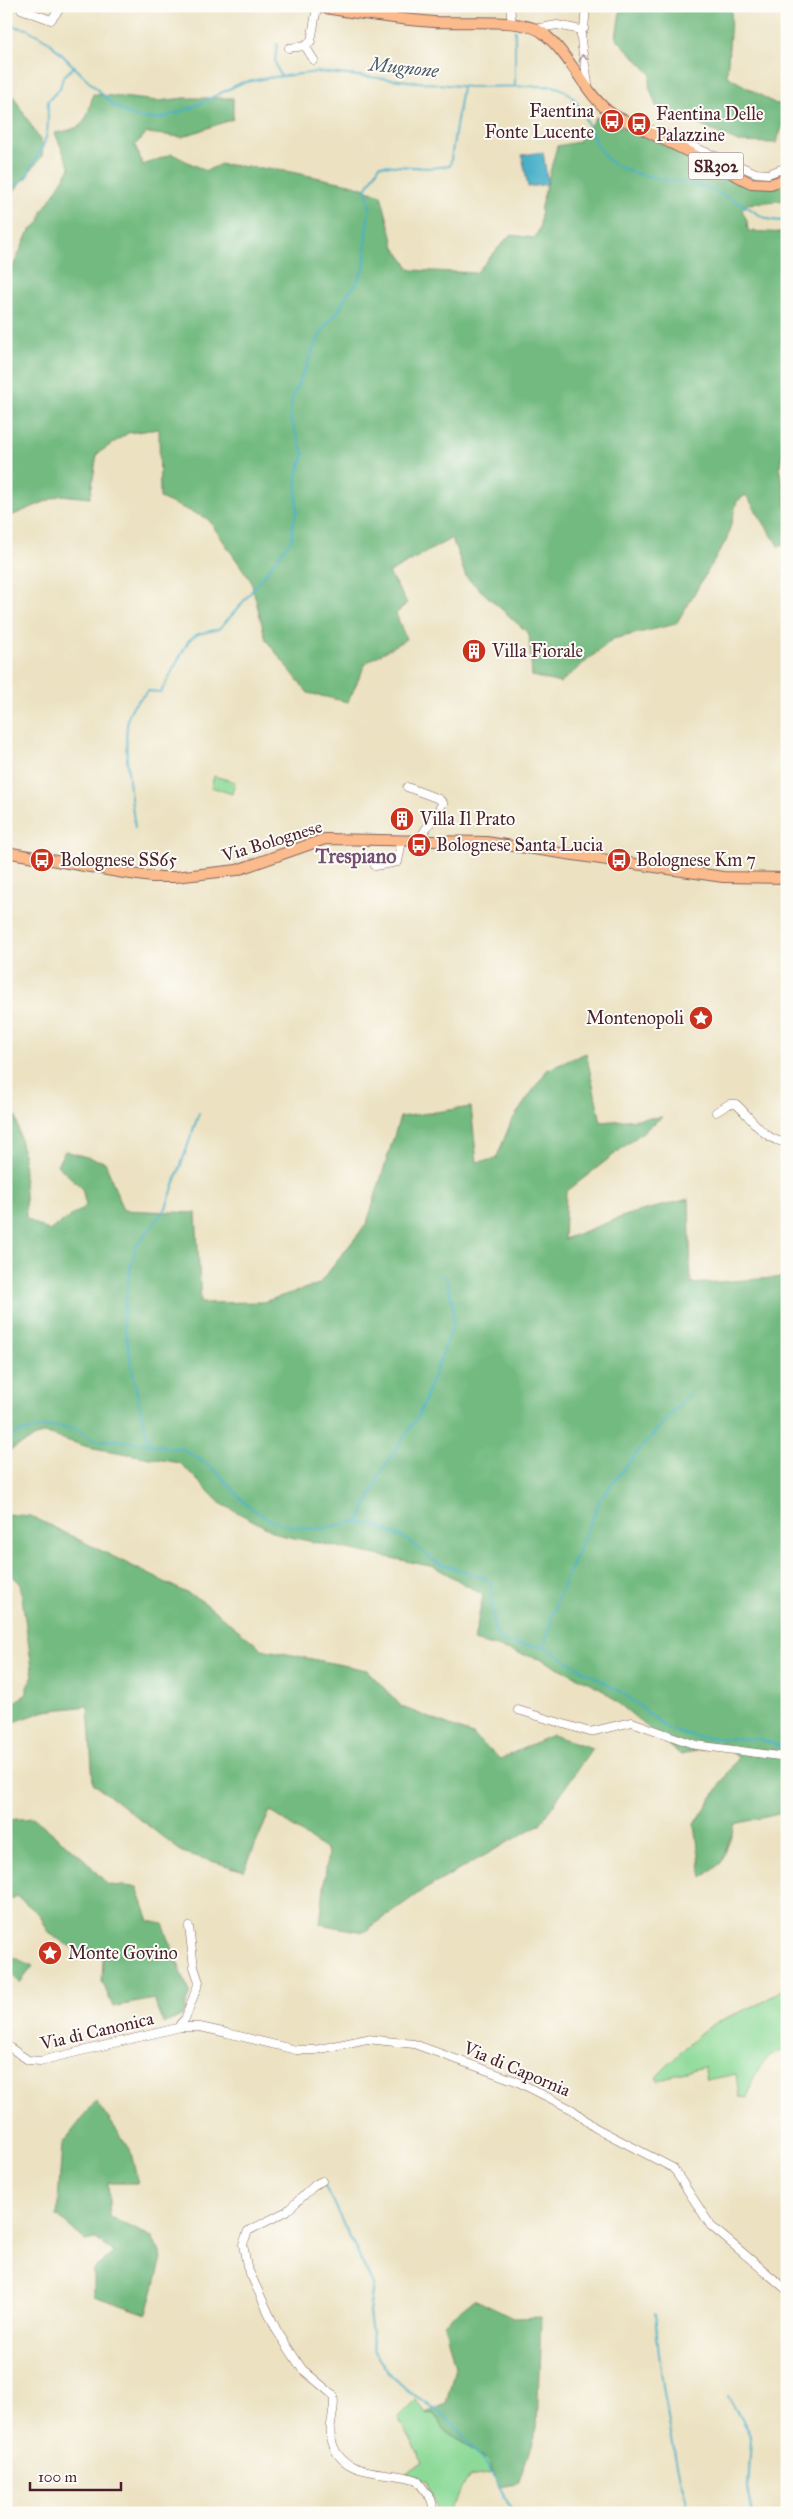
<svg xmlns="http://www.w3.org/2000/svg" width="793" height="2519" font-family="'IM FELL Great Primer',serif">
	<rect width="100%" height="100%" fill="#fdfcf7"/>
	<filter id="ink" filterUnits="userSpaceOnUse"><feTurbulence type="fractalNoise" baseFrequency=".02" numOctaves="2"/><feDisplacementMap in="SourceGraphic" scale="10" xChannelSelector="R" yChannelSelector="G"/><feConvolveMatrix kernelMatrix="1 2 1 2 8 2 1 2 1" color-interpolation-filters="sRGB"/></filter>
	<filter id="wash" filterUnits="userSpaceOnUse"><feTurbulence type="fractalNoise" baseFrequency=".0096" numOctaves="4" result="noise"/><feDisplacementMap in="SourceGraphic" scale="20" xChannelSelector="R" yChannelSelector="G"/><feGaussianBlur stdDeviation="1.12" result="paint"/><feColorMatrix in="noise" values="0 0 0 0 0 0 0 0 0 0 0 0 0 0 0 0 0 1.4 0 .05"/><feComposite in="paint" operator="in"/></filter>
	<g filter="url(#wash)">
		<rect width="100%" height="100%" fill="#ece2c2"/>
		<!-- green -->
		<g fill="#8dda98" stroke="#6c7c62">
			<path d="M214 776 235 782 232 794 211 787Z"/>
			<path d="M787 1986V2049C761 2057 753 2073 748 2098L739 2097 736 2074 707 2080 704 2067 678 2073 659 2081 656 2077 700 2033 717 2022 763 2002Z"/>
			<path d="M416 2400 426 2413 434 2414 445 2430 489 2462 494 2473 469 2477 446 2513H439L426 2480 406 2473 423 2463 398 2418Z"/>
		</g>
		<!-- forest -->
		<g fill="#72ba80" stroke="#5e6c56">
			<path d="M621 6H732L727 76 776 104 787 103V126H783L776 143 738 142 656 106 649 86 651 74 616 38Z"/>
			<path d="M6 84 43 145 42 156 6 201Z"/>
			<path d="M93 94 158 101 185 98H233V119L182 137 147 133 135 145 143 165 172 154 206 171 221 164 286 171 354 185 381 195 395 248 411 270 476 273 510 235 535 238 540 227 541 206 557 146 578 142 596 117 649 138 747 184H787V200L747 204 742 210 747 221 748 231 787 233V427L780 466 787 509V542L779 547 746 495 737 501 727 539 676 624 613 639 560 683 532 676 529 634 466 577 452 538 389 573 407 603 396 614 406 639 366 663 348 702 308 693 266 640 251 581 208 519 160 498 159 429 128 433 97 454 90 498 61 495 6 518V270L11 271 28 233 40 222 42 212 70 168 55 133C85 128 86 124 93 94Z"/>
			<path d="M586 1053 601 1122 662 1117 566 1192 564 1239 630 1214 689 1199 691 1284 787 1277V1812L735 1824 722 1862 702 1878 695 1824 738 1757 722 1744 681 1755 600 1688 543 1660 474 1641 483 1595 435 1567 280 1535 220 1503 180 1463 88 1447 44 1433 6 1452V1117L16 1116 23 1154 26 1218 49 1231 86 1206 82 1188 57 1165 65 1151 105 1162 123 1210 196 1213 201 1303 263 1302 319 1284 367 1223 400 1117 471 1107 477 1162 496 1159 511 1122 547 1070Z"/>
			<path d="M6 1514 31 1516 201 1600 262 1649 367 1670 402 1707 473 1735 500 1759 552 1735 592 1748 540 1824 420 1892 364 1932 320 1924 328 1851 270 1811 244 1871 182 1852 93 1783 88 1706 45 1711 6 1725V1707L27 1694V1687L33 1676 20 1583 6 1570Z"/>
			<path d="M34 1818 84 1859 108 1885 137 1887 149 1921 163 1924 190 1995 183 2015 164 2024 154 1999 113 2007 102 1981 103 1957 77 1951 49 1933 39 1914 17 1896 6 1902V1820Z"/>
			<path d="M6 1954 33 1966 20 1983 6 1969Z"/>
			<path d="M96 2101 130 2149 138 2183H108L110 2217 152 2237 162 2258 147 2314 94 2296V2269L114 2252 96 2239 86 2241 57 2216 62 2144Z"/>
			<path d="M474 2299 513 2318 541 2317 537 2428 518 2484 498 2487 489 2462 445 2430 434 2414 426 2413 446 2404 455 2367 444 2323Z"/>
		</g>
		<!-- water -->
		<path fill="#49b0c8" stroke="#4a687a" d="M543 152 548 184 528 187 522 155Z"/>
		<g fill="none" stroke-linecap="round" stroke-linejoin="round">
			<!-- stream -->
			<g stroke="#49b0c8" stroke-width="2">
				<path d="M6 25 27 29 48 41 114 106 138 118 158 119 189 109 241 83 267 78 318 72 469 87 553 86C587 94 585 135 605 157 624 179 676 178 703 187 714 191 727 197 738 202 756 210 763 224 787 220"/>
				<path d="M277 44 275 62 280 75"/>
				<path d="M515 86V30"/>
				<path d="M6 191 27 178C31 163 38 156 44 143 50 129 47 115 48 101L60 88 63 77 75 66"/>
				<path d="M135 828C132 803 119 728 132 708 136 702 143 696 148 691L161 692 189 640 198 634 219 629 240 606 292 539V528L297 511V475L304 454 290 418 292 399 316 343 326 325 337 313 348 293 355 286 365 265 366 232 370 207 366 189 380 165 429 168 450 166 462 87"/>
				<path d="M6 1440 17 1433 51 1426 77 1429 96 1441 117 1440 183 1449 215 1470 247 1505 266 1518 292 1527 319 1529 352 1522 375 1525 406 1539 436 1562 485 1578 491 1582 494 1627 497 1636 507 1643 544 1647 627 1696 668 1729 703 1738 759 1739 787 1748"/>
				<path d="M150 1445 141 1413 123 1320 129 1275 136 1246 166 1208 199 1113"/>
				<path d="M359 1523 381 1472 419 1415 453 1325V1304L445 1274"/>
				<path d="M544 1646 558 1597 601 1498 634 1456 689 1394"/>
				<path d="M783 2051 787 2050"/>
				<path d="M324 2184 373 2285 369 2313 374 2349 379 2359 392 2376 406 2389 452 2422 493 2474 513 2513"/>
				<path d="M655 2314C659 2363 666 2412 676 2460 679 2478 686 2495 689 2513"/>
				<path d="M728 2396 751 2437 748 2490 753 2513"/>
			</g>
		</g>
	</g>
	<g filter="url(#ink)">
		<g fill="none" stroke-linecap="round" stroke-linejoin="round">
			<!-- minor casing -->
			<g stroke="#836360" stroke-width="9">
				<g id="minor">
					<path d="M510 6 512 24"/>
					<path d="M21 9 51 20 62 6"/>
					<path d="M535 29 557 25 581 30 584 29 586 6"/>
					<path d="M581 30C580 53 587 65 588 86"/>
					<path d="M305 46 314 60"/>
					<path d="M289 48 305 46 311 41 317 7"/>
					<path d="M653 130 756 173 768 174 787 167"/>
					<path d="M407 787 439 799 443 803 418 841"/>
					<path d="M375 866 398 862 402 840"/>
					<path d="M716 1112 729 1104H736C750 1116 766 1143 787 1142"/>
					<path d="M518 1710 590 1732 632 1722 696 1745 787 1757"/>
					<path d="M181 2027 180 2024 185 2019 199 1982 194 1967 189 1927"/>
					<path d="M6 2045 28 2060 40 2061 181 2027H200L227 2033 296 2050H315L367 2039 414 2044 516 2081 573 2110 594 2127 673 2168 711 2226 787 2290"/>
					<path d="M322 2181 316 2184 287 2211 248 2231 243 2244 247 2267 277 2331 302 2369 333 2395C337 2410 328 2423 331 2437 339 2481 388 2469 417 2480L431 2499 435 2513"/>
				</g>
			</g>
			<!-- major casing -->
			<g stroke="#836360" stroke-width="12">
				<g id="major">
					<path d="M314 6C354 13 394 19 434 22 461 24 523 17 543 33 572 56 585 95 612 114L751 183 770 184 787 179"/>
					<path d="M6 852 124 873 152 877H175L237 870 325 839 486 842 723 877 787 878"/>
				</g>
			</g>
			<!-- minor -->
			<use href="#minor" stroke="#fff" stroke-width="8"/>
			<!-- major -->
			<use href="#major" stroke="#fbbb8c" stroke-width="10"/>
		</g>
		<!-- one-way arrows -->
		<defs><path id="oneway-chevron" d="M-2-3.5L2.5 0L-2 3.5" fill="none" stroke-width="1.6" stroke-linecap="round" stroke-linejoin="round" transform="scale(1.25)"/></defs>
		<use stroke="#ae9aa0" href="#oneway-chevron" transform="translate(583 58) rotate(-107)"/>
	</g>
	<!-- icons -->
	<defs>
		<g id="bus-disc" transform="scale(1.25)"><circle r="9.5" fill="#c8321e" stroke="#fdfcf7"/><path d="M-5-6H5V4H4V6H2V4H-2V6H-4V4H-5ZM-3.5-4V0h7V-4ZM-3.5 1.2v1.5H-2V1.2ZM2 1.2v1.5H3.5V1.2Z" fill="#fff"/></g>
		<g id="building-disc" transform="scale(1.25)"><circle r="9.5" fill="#c8321e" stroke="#fdfcf7"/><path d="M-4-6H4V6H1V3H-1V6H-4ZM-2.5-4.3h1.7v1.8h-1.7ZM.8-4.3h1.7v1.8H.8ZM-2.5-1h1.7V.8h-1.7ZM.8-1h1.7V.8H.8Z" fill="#fff"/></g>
		<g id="sight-disc" transform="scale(1.25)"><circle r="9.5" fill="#c8321e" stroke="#fdfcf7"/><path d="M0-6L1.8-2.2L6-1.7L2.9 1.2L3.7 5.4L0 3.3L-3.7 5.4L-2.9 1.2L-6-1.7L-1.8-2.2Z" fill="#fff"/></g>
	</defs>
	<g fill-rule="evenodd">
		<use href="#bus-disc" x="612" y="121"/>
		<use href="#bus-disc" x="639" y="124"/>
		<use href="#building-disc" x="474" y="651"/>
		<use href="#building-disc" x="402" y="819"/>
		<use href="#bus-disc" x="419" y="845"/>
		<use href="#bus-disc" x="42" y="860"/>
		<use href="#bus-disc" x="619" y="860"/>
		<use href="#sight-disc" x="701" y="1018"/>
		<use href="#sight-disc" x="50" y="1953"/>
	</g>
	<g text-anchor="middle" stroke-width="4" stroke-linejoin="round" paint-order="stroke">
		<!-- shield labels -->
		<rect fill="#fdfcf7" stroke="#806168" stroke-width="1" x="688.5" y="152.5" width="55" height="27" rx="4"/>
		<g font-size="16" font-weight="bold" fill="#4a1f2b">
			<text x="716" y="172">SR302</text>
		</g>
		<!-- poi labels -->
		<g font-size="18" fill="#4a1f2b" stroke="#fdfcf7" text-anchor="start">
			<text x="594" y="117" text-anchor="end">Faentina<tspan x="594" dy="21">Fonte Lucente</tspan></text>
			<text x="656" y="120">Faentina Delle<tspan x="656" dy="21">Palazzine</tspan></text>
			<text x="492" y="657">Villa Fiorale</text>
			<text x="420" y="825">Villa Il Prato</text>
			<text x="436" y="851">Bolognese Santa Lucia</text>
			<text x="60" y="866">Bolognese SS65</text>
			<text x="636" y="866">Bolognese Km 7</text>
			<text x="684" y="1024" text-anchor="end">Montenopoli</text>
			<text x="68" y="1959">Monte Govino</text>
		</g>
		<!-- street labels -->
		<g font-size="18" fill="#4a1f2b" stroke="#fdfcf7">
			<text transform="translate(272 841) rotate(-17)" y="6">Via Bolognese</text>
			<text transform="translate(97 2031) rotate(-13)" y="6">Via di Canonica</text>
			<text transform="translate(517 2069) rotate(23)" y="6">Via di Capornia</text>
		</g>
		<!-- water labels -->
		<g font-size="19" font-style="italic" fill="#4a596a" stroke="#fdfcf7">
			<text transform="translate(404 67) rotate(6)" y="7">Mugnone</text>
		</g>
		<!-- quarter labels -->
		<g font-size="20" font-weight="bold" fill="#755073" stroke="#fdfcf7">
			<text x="356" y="863">Trespiano</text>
		</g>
	</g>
	<!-- margin -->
	<rect width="793" height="2519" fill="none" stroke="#fdfcf7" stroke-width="25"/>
	<!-- scale -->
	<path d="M30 2482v8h91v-8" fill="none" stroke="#4a1f2b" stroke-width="2.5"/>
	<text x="38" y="2482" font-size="15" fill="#4a1f2b" stroke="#fdfcf7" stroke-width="4" paint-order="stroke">100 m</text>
</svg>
